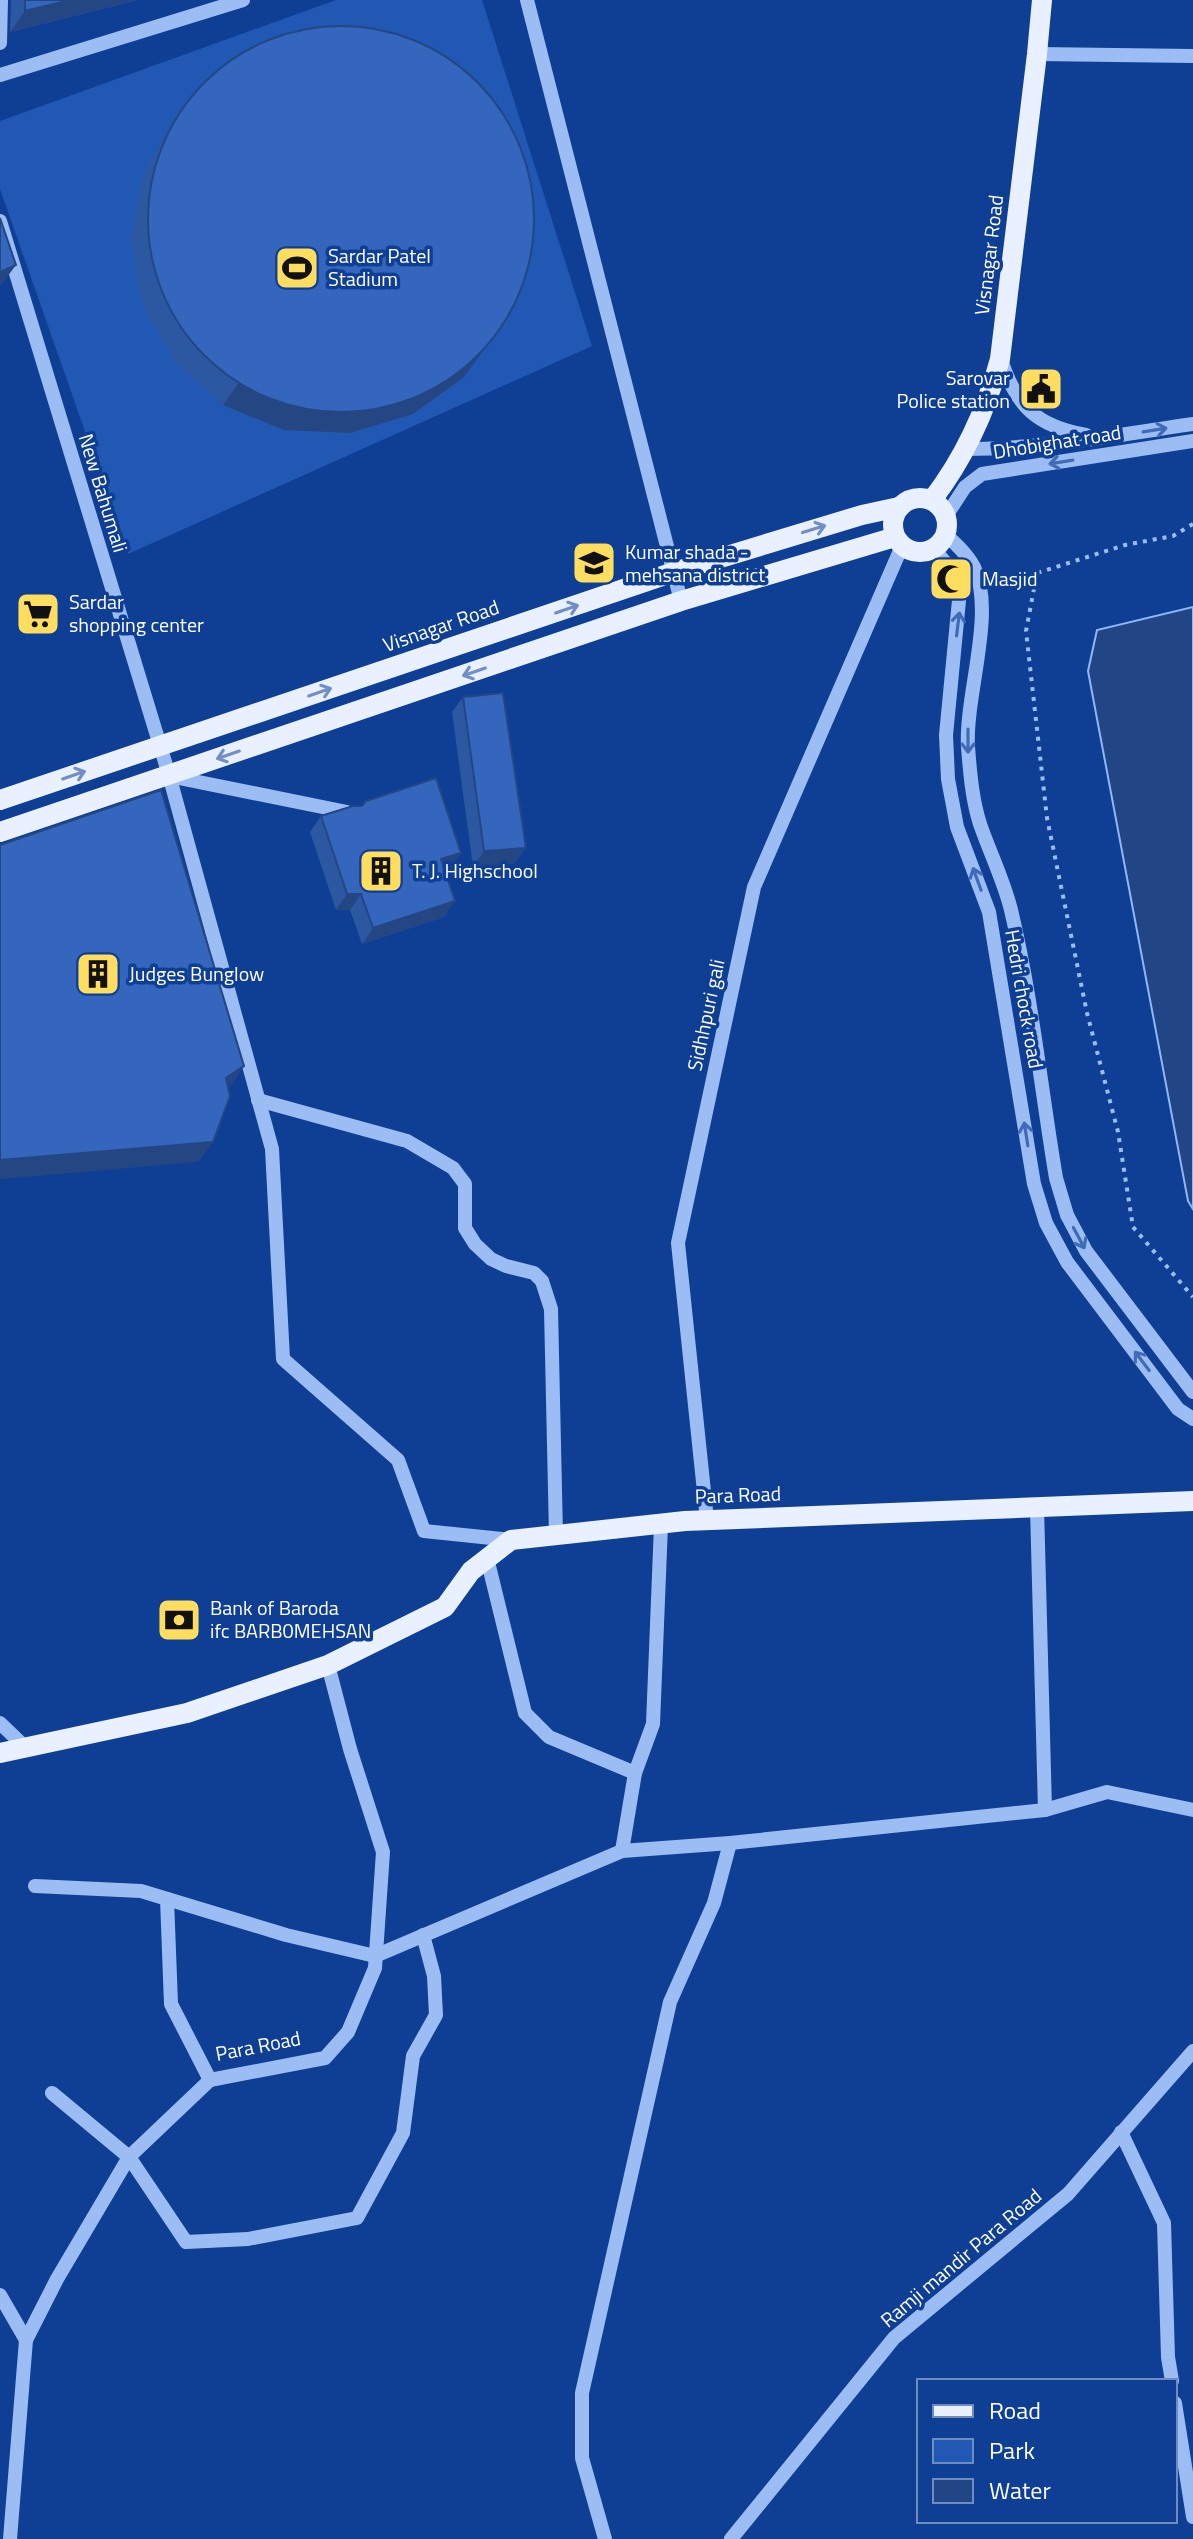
<svg xmlns="http://www.w3.org/2000/svg" width="1193" height="2539" font-family="'Titillium Web',sans-serif">
	<rect width="100%" height="100%" fill="#0f3f94"/>
	<!-- green -->
	<path fill="#2058b4" d="M336 0H482L592 346 128 554 0 189V121Z"/>
	<!-- water -->
	<path fill="#224685" stroke="#8db7f8" stroke-width="2" d="M1193 607V1209L1188 1201 1088 671 1097 630Z"/>
	<g fill="none" stroke-linecap="round" stroke-linejoin="round">
		<!-- path -->
		<path stroke="#9cbdf4" stroke-width="4" stroke-dasharray="4 6" stroke-linecap="butt" d="M1193 524 1173 536 1125 545 1037 573 1026 631 1047 818 1087 1013 1118 1132 1133 1227 1193 1297"/>
		<!-- minor -->
		<g stroke="#9cbdf4" stroke-width="14">
			<path d="M527 0 681 601"/>
			<path d="M0 43 1 0"/>
			<path d="M1037 54 1193 56"/>
			<path d="M0 75 243 0"/>
			<path d="M0 221 169 775 272 1149 283 1359 398 1460 424 1531 511 1540"/>
			<path d="M1001 359C1016 407 1037 426 1086 435"/>
			<path d="M966 449C1042 449 1118 435 1193 424"/>
			<path d="M946 516 965 487 982 474 1193 441"/>
			<path d="M946 535C956 544 967 554 974 567 996 613 965 695 968 747 970 772 972 799 980 824 990 853 1004 881 1011 910 1032 998 1041 1089 1056 1178L1067 1215 1086 1251 1193 1392"/>
			<path d="M934 549 954 573 960 590 946 735 948 779 957 827 989 912 1034 1184 1046 1223 1067 1262 1178 1409 1193 1419"/>
			<path d="M169 776 347 812"/>
			<path d="M258 1100 407 1141 453 1168 465 1184V1228L475 1244 491 1259 506 1266 534 1273 542 1281 551 1309 556 1535"/>
			<path d="M1037 1507 1045 1810"/>
			<path d="M707 1520 678 1243 754 887 902 546"/>
			<path d="M487 1558 525 1713 549 1737 635 1773"/>
			<path d="M0 1723 26 1748"/>
			<path d="M622 1851 635 1773 653 1724 661 1525"/>
			<path d="M35 1886 141 1891 286 1935 375 1956 622 1851 730 1843 1045 1810 1107 1792 1193 1810"/>
			<path d="M167 1899 171 2004 210 2080"/>
			<path d="M52 2093 129 2157 186 2242 248 2239 357 2218 403 2133 413 2056 436 2015 434 1976 423 1935"/>
			<path d="M1121 2132 1164 2223 1168 2357 1172 2381"/>
			<path d="M0 2295 26 2340"/>
			<path d="M1175 2403 1193 2517"/>
			<path d="M10 2539 26 2340 57 2279 129 2157 210 2080 325 2058 348 2032 375 1968 383 1852 350 1749 328 1665"/>
			<path d="M605 2539 582 2458V2393L670 2002 714 1903 730 1843"/>
			<path d="M731 2539 894 2338 1068 2194 1193 2051"/>
		</g>
		<!-- major -->
		<g stroke="#e9f0ff" stroke-width="20">
			<circle cx="920" cy="525" r="27"/>
			<path d="M932 500C965 457 986 411 1000 359L1037 54 1042 0"/>
			<path d="M0 800 674 572 862 515 899 507"/>
			<path d="M0 832 681 601 895 537"/>
			<path d="M0 1753 187 1713 328 1665 445 1607 471 1571 511 1540 685 1521 1193 1501"/>
		</g>
	</g>
	<!-- wall -->
	<g fill="#2c58a2">
		<path d="M11 0H138L10 32Z"/>
		<path d="M190 97 464 377 413 414 350 433 284 430 223 405 174 361 142 304 131 239 143 175 175 117Z"/>
		<path d="M463 697 515 863 473 867 452 712Z"/>
		<path d="M321 816 461 853 450 868 444 870V917L362 944 350 910H336L310 832Z"/>
	</g>
	<!-- shaded-wall -->
	<g fill="#244784">
		<path d="M70 0H138L10 32 25 11Z"/>
		<path d="M16 265 1 285 0 286V272Z"/>
		<path d="M515 306 464 377 413 414 350 433 284 430 223 405 238 384Z"/>
		<path d="M526 848 515 863 473 867 484 851Z"/>
		<path d="M461 853 450 868 430 875 441 859Z"/>
		<path d="M347 894H361L350 910H336Z"/>
		<path d="M455 901 444 917 362 944 373 928Z"/>
		<path d="M244 1066 230 1087 211 1099 226 1078Z"/>
		<path d="M213 1142 198 1162 0 1179V1160Z"/>
	</g>
	<!-- building -->
	<g fill="#3366bc" stroke="#244784" stroke-width="2">
		<path d="M25 0H70L25 11Z"/>
		<circle cx="341" cy="219" r="193"/>
		<path d="M0 218 16 265 0 272Z"/>
		<path d="M503 693 526 848 484 851 463 697Z"/>
		<path d="M436 778 461 853 441 859 455 901 373 928 361 894H347L321 816 353 806H362L366 801Z"/>
		<path d="M161 790 244 1066 226 1078 230 1096 213 1142 0 1160V845Z"/>
	</g>
	<!-- one-way arrows -->
	<defs><path id="oneway-shaft" d="M-6 0H5M1.5-3L5.5 0L1.5 3" fill="none" stroke-width="1.6" stroke-linecap="round" stroke-linejoin="round" transform="scale(2)"/></defs>
	<g stroke="#406bb6">
		<use href="#oneway-shaft" transform="translate(1155 430) rotate(-9)"/>
		<use href="#oneway-shaft" transform="translate(1061 462) rotate(171)"/>
		<use href="#oneway-shaft" transform="translate(958 624) rotate(-83)"/>
		<use href="#oneway-shaft" transform="translate(968 741) rotate(90)"/>
		<use href="#oneway-shaft" transform="translate(977 879) rotate(-110)"/>
		<use href="#oneway-shaft" transform="translate(1026 1134) rotate(-99)"/>
		<use href="#oneway-shaft" transform="translate(1079 1238) rotate(62)"/>
		<use href="#oneway-shaft" transform="translate(1142 1361) rotate(-127)"/>
	</g>
	<g stroke="#718fc4">
		<use href="#oneway-shaft" transform="translate(814 529) rotate(-17)"/>
		<use href="#oneway-shaft" transform="translate(567 609) rotate(-19)"/>
		<use href="#oneway-shaft" transform="translate(474 672) rotate(161)"/>
		<use href="#oneway-shaft" transform="translate(320 692) rotate(-19)"/>
		<use href="#oneway-shaft" transform="translate(228 755) rotate(161)"/>
		<use href="#oneway-shaft" transform="translate(74 775) rotate(-19)"/>
	</g>
	<!-- icons -->
	<defs>
		<g id="stadium-square" transform="scale(2.3)"><rect x="-9" y="-9" width="18" height="18" rx="4" fill="#ffdd5f" stroke="#0f3f94"/><path d="M0-5a6.5 5 0 1 0 0 10a6.5 5 0 1 0 0-10ZM-3.5-1.8h7v3.6h-7Z" fill="#111"/></g>
		<g id="civic-square" transform="scale(2.3)"><rect x="-9" y="-9" width="18" height="18" rx="4" fill="#ffdd5f" stroke="#0f3f94"/><path d="M-.6-6.5H3V-4.5H.6V-3L4-1V1h2V6H-6V1h2V-1L-.6-3ZM-1.2 2.5V6h2.4V2.5Z" fill="#111"/></g>
		<g id="school-square" transform="scale(2.3)"><rect x="-9" y="-9" width="18" height="18" rx="4" fill="#ffdd5f" stroke="#0f3f94"/><path d="M0-5L7-2L0 1L-7-2ZM-4 1L0 2.5L4 1V4Q0 6-4 4Z" fill="#111"/></g>
		<g id="mosque-square" transform="scale(2.3)"><rect x="-9" y="-9" width="18" height="18" rx="4" fill="#ffdd5f" stroke="#0f3f94"/><path d="M3.5-4.9A6 6 0 1 0 3.5 4.9A5 5 0 1 1 3.5-4.9Z" fill="#111"/></g>
		<g id="supermarket-square" transform="scale(2.3)"><rect x="-9" y="-9" width="18" height="18" rx="4" fill="#ffdd5f" stroke="#0f3f94"/><path d="M-6-5.5h2.5l.6 2H6L4.5 2H-2.5L-4.4-4H-6ZM-1.5 3.2a1.3 1.3 0 1 0 .1 0ZM3 3.2a1.3 1.3 0 1 0 .1 0Z" fill="#111"/></g>
		<g id="building-square" transform="scale(2.3)"><rect x="-9" y="-9" width="18" height="18" rx="4" fill="#ffdd5f" stroke="#0f3f94"/><path d="M-4-6H4V6H1V3H-1V6H-4ZM-2.5-4.3h1.7v1.8h-1.7ZM.8-4.3h1.7v1.8H.8ZM-2.5-1h1.7V.8h-1.7ZM.8-1h1.7V.8H.8Z" fill="#111"/></g>
		<g id="bank-square" transform="scale(2.3)"><rect x="-9" y="-9" width="18" height="18" rx="4" fill="#ffdd5f" stroke="#0f3f94"/><path d="M-6-4H6V4H-6ZM0-2.3a2.3 2.3 0 1 0 0 4.6a2.3 2.3 0 1 0 0-4.6Z" fill="#111"/></g>
	</defs>
	<g fill-rule="evenodd">
		<use href="#stadium-square" x="297" y="268"/>
		<use href="#civic-square" x="1041" y="389"/>
		<use href="#school-square" x="594" y="563"/>
		<use href="#mosque-square" x="951" y="579"/>
		<use href="#supermarket-square" x="38" y="614"/>
		<use href="#building-square" x="381" y="871"/>
		<use href="#building-square" x="98" y="974"/>
		<use href="#bank-square" x="179" y="1620"/>
	</g>
	<g text-anchor="middle" stroke-width="7" stroke-linejoin="round" paint-order="stroke">
		<!-- street labels -->
		<g font-size="20" fill="#fff" stroke="#0f3f94">
			<text transform="translate(989 255) rotate(-83)" y="7">Visnagar Road</text>
			<text transform="translate(1057 442) rotate(-9)" y="7">Dhobighat road</text>
			<text transform="translate(103 493) rotate(73)" y="7">New Bahumali</text>
			<text transform="translate(441 626) rotate(-19)" y="7">Visnagar Road</text>
			<text transform="translate(1024 999) rotate(80)" y="7">Hedri chock road</text>
			<text transform="translate(706 1015) rotate(-78)" y="7">Sidhhpuri gali</text>
			<text transform="translate(738 1495) rotate(-2)" y="7">Para Road</text>
			<text transform="translate(258 2046) rotate(-11)" y="7">Para Road</text>
			<text transform="translate(961 2258) rotate(-40)" y="7">Ramji mandir Para Road</text>
		</g>
		<!-- poi labels -->
		<g font-size="20" fill="#fff" stroke="#0f3f94" text-anchor="start">
			<text x="328" y="263">Sardar Patel<tspan x="328" dy="23">Stadium</tspan></text>
			<text x="1010" y="385" text-anchor="end">Sarovar<tspan x="1010" dy="23">Police station</tspan></text>
			<text x="625" y="559">Kumar shada -<tspan x="625" dy="23">mehsana district</tspan></text>
			<text x="982" y="586">Masjid</text>
			<text x="69" y="609">Sardar<tspan x="69" dy="23">shopping center</tspan></text>
			<text x="412" y="878">T. J. Highschool</text>
			<text x="129" y="981">Judges Bunglow</text>
			<text x="210" y="1615">Bank of Baroda<tspan x="210" dy="23">ifc BARB0MEHSAN</tspan></text>
		</g>
	</g>
	<!-- legend -->
	<rect x="917" y="2379" width="260" height="144" fill="#0f3f94" stroke="#6f8cbf" stroke-width="2"/>
	<rect x="933" y="2405" width="40" height="12" fill="#e9f0ff" stroke="#6f8cbf" stroke-width="2"/>
	<text x="989" y="2419" font-size="24" fill="#ffffff">Road</text>
	<rect x="933" y="2439" width="40" height="24" fill="#2058b4" stroke="#6f8cbf" stroke-width="2"/>
	<text x="989" y="2459" font-size="24" fill="#ffffff">Park</text>
	<rect x="933" y="2479" width="40" height="24" fill="#224685" stroke="#6f8cbf" stroke-width="2"/>
	<text x="989" y="2499" font-size="24" fill="#ffffff">Water</text>
</svg>
